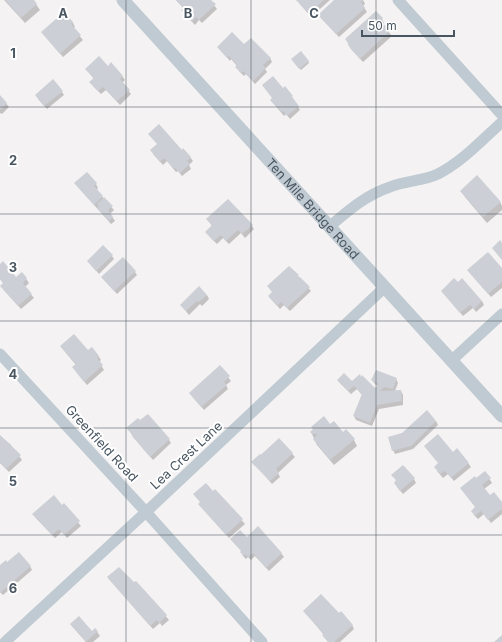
<svg xmlns="http://www.w3.org/2000/svg" width="502" height="642" font-family="Inter,sans-serif">
	<rect width="100%" height="100%" fill="#f4f2f2"/>
	<!-- shadow -->
	<g fill="#0003">
		<path d="M4 0H33L40 10 25 23Z"/>
		<path d="M176 0H210L217 9 202 23 199 20 195 25 185 14 183 11 184 9Z"/>
		<path d="M298 0H330L311 17 300 4Z"/>
		<path d="M335 0H363L365 4 363 6 367 12 339 37 321 18Z"/>
		<path d="M376 12 382 19 384 23 382 24 392 36 363 62 351 49 346 39Z"/>
		<path d="M64 13 73 23 75 27 73 28 83 40 63 57 45 36Z"/>
		<path d="M244 46 270 58 272 62 265 69 267 72 255 84 246 74 244 76 239 71 237 66 231 59 230 61 218 47Z"/>
		<path d="M293 61H308L309 63 301 70Z"/>
		<path d="M108 67 122 76 125 80 122 83 131 94 120 105 106 90 101 94 93 86 94 79 86 69Z"/>
		<path d="M283 89 292 97 300 110 290 119 286 114 284 116 274 104Z"/>
		<path d="M62 92 64 95 47 109 38 99Z"/>
		<path d="M0 96 9 107 2 114 0 113Z"/>
		<path d="M182 151 190 157 193 161 189 165 191 169 182 176 178 171 176 172 167 161 163 165 153 154Z"/>
		<path d="M96 184 98 188 96 190 114 210 110 214 115 221 111 224 78 187Z"/>
		<path d="M461 191 500 202 502 206V210L487 223 465 197Z"/>
		<path d="M207 219 252 226 254 229 245 238 241 233 229 244 223 238 217 244 209 236 212 226Z"/>
		<path d="M112 256 114 259 99 274 88 261Z"/>
		<path d="M0 265 16 278 22 273 29 283 25 287 34 298 21 309 4 290V284L0 279Z"/>
		<path d="M502 269V288L491 297 471 274Z"/>
		<path d="M135 272 137 275 117 294 103 278Z"/>
		<path d="M298 276 311 291 290 311 284 305 280 309 269 296Z"/>
		<path d="M442 291 482 301 484 305 476 312 473 308 463 316Z"/>
		<path d="M207 295 209 299 202 306 200 304 189 315 181 305Z"/>
		<path d="M61 347 88 352 92 349 99 357 101 360 99 362 104 370 87 385 76 371V365Z"/>
		<path d="M220 367 231 381 226 385 228 389 204 410 192 396Z"/>
		<path d="M396 379 398 383 395 391H401L403 395V405L379 409 372 426 356 420 354 416 362 395 357 389 351 394 338 381 352 383 375 389 378 386 375 384 372 380Z"/>
		<path d="M436 421 438 425 413 449 395 454 393 450Z"/>
		<path d="M330 426 354 440 357 446 334 465 317 445 311 432Z"/>
		<path d="M130 432 169 440 171 443 153 460 136 440Z"/>
		<path d="M0 436 10 444 22 460 9 472 0 463Z"/>
		<path d="M279 439 295 457 278 473 280 477 272 484 253 462Z"/>
		<path d="M453 453 468 463 471 467 454 481 448 474 443 478 437 471Z"/>
		<path d="M485 472 492 483 484 489 490 496 502 503V514L491 523 484 514 478 519 474 515 476 507V479Z"/>
		<path d="M393 475 414 479 416 483 403 494 397 487V481Z"/>
		<path d="M215 490 245 524 229 538 199 504Z"/>
		<path d="M64 505 81 526 67 538 62 532 55 538 36 518Z"/>
		<path d="M247 538 281 553 284 557 269 571 255 556 251 560 248 557 246 559 243 556 241 552Z"/>
		<path d="M7 563 30 566 32 570 3 595 0 592V567Z"/>
		<path d="M108 578 134 584 136 582 169 620 162 626 160 623 153 629Z"/>
		<path d="M304 611 339 615 352 625 354 629 340 642H328L324 635Z"/>
		<path d="M71 625 92 632 95 629 100 636 93 642H86Z"/>
	</g>
	<!-- building -->
	<g fill="#cccfd5">
		<path d="M5 0H34L37 4 21 18Z"/>
		<path d="M176 0H211L216 4 199 20 196 17 192 22 181 10 184 8Z"/>
		<path d="M296 0H324L309 14Z"/>
		<path d="M334 0H363L361 2 365 8 336 34 318 15Z"/>
		<path d="M376 11 383 18 378 23 381 21 390 31 360 59 348 45 349 44 345 39Z"/>
		<path d="M64 12 73 22 71 24 81 35 60 54 41 32Z"/>
		<path d="M232 32 244 44 251 38 271 58 263 65 266 68 253 81 243 71 241 73 235 67 237 65 229 56 227 58 217 47Z"/>
		<path d="M301 51 309 61 299 69 291 59Z"/>
		<path d="M99 56 108 66 111 62 123 76 120 79 130 90 117 101 103 87 98 91 89 82 94 78 85 69Z"/>
		<path d="M273 76 283 88 285 86 293 96 292 97 299 106 287 116 283 111 281 112 270 100 272 98 262 85Z"/>
		<path d="M53 79 63 91 44 106 35 95Z"/>
		<path d="M0 95 7 103 0 110Z"/>
		<path d="M159 124 182 150 183 148 191 157 187 161 190 164 180 173 175 168 174 169 164 158 160 162 150 150 157 144 148 134Z"/>
		<path d="M87 172 97 183 94 186 103 196 94 205 74 183Z"/>
		<path d="M477 175 501 202 483 217 460 191Z"/>
		<path d="M104 197 113 206 108 210 113 217 109 221 97 208 99 206 97 204Z"/>
		<path d="M228 199 253 225 242 234 238 230 226 241 221 235 214 241 205 232 212 225 206 219Z"/>
		<path d="M500 240 502 243V260L492 248Z"/>
		<path d="M103 245 113 255 96 271 87 261Z"/>
		<path d="M488 252 502 268V282L488 294 467 270Z"/>
		<path d="M123 257 136 271 114 291 101 277Z"/>
		<path d="M3 261 16 277 22 272 27 278 23 283 32 294 18 306 0 286 3 283 0 279V264Z"/>
		<path d="M289 266 299 275 297 277 299 278 300 277 310 287 287 308 281 302 277 306 268 296 272 292 267 286Z"/>
		<path d="M454 278 458 282 462 278 482 301 474 309 470 305 460 313 441 291Z"/>
		<path d="M199 286 207 295 199 302 197 301 186 311 180 305Z"/>
		<path d="M74 334 88 350 92 347 99 356 97 358 103 365 84 382 72 367 76 364 60 346Z"/>
		<path d="M220 365 230 376 224 382 227 385 201 407 189 393Z"/>
		<path d="M376 370 397 378 393 389 384 387 380 391 401 390 402 401 377 405 370 423 353 416 362 394 354 386 348 391 337 380 344 373 352 381 360 374 361 377 362 375 375 388 379 384 371 380Z"/>
		<path d="M427 410 436 421 411 446 392 451 388 437 402 433Z"/>
		<path d="M148 414 170 439 150 457 132 436 133 435 126 428 138 418 140 420Z"/>
		<path d="M324 416 330 424 334 421 343 432 346 429 355 439 330 460 313 439 317 435 316 433 313 435 310 432 313 429 311 427Z"/>
		<path d="M438 434 453 452 457 448 469 463 451 478 445 471 440 474 434 467 438 463 424 446Z"/>
		<path d="M0 435 21 455 6 469 0 462Z"/>
		<path d="M279 438 293 453 276 469 279 473 270 481 251 462 260 454 261 455Z"/>
		<path d="M403 465 415 478 400 491 394 483 396 480 391 475Z"/>
		<path d="M485 471 491 478 482 485 490 495 494 492 502 502V509L488 520 481 511 475 516 471 511 475 507 460 488 475 476 476 478Z"/>
		<path d="M206 483 213 491 215 489 243 519 226 535 198 504 200 502 193 494Z"/>
		<path d="M54 495 62 505 64 503 80 521 64 535 59 529 52 535 32 514Z"/>
		<path d="M258 526 282 553 266 568 253 553 248 557 245 554 244 556 240 552 241 551 230 539 240 530 247 537Z"/>
		<path d="M19 552 31 566 0 593V565L6 560 7 562Z"/>
		<path d="M119 567 134 582 136 581 167 615 159 623 157 620 150 626 107 577Z"/>
		<path d="M321 594 339 613 341 611 353 625 334 642H328L322 635 324 634 303 611Z"/>
		<path d="M79 616 92 631 95 628 98 631 86 642 70 624Z"/>
		<path d="M502 635V642H494Z"/>
	</g>
	<g fill="none" stroke-linecap="round" stroke-linejoin="round">
		<!-- minor -->
		<g stroke="#c0cad2" stroke-width="11">
			<path d="M398 0 502 115"/>
			<path d="M329 227C349 210 366 195 390 187 405 181 423 181 438 174 462 162 482 140 502 122"/>
			<path d="M0 354 146 512 262 642"/>
			<path d="M451 361 502 314"/>
			<path d="M5 642 146 512 385 287"/>
		</g>
		<!-- tertiary -->
		<path stroke="#c0cad2" stroke-width="13" id="s1" d="M123 0 502 416"/>
	</g>
	<!-- grid -->
	<path fill="none" stroke="#495661" stroke-width="1" stroke-opacity="0.55" d="M126 0V642M251 0V642M376 0V642M0 107H502M0 214H502M0 321H502M0 428H502M0 535H502"/>
	<g text-anchor="middle" stroke-width="4" stroke-linejoin="round" paint-order="stroke">
		<!-- street labels -->
		<g font-size="13" fill="#495661" stroke="#fff">
			<text dy="5" stroke="none"><textPath href="#s1" startOffset="282">Ten Mile Bridge Road</textPath></text>
			<text transform="translate(102 443) rotate(47)" y="5">Greenfield Road</text>
			<text transform="translate(186 455) rotate(-43)" y="5">Lea Crest Lane</text>
		</g>
	</g>
	<g font-size="13" text-anchor="middle" font-weight="bold" fill="#495661" stroke="#fff" stroke-width="4" stroke-linejoin="round" paint-order="stroke">
		<text x="63" y="18">A</text>
		<text x="188" y="18">B</text>
		<text x="314" y="18">C</text>
		<text x="13" y="58">1</text>
		<text x="13" y="165">2</text>
		<text x="13" y="272">3</text>
		<text x="13" y="379">4</text>
		<text x="13" y="486">5</text>
		<text x="13" y="593">6</text>
	</g>
	<!-- scale -->
	<path d="M362 30v6h92v-6" fill="none" stroke="#495661" stroke-width="2"/>
	<text x="368" y="30" font-size="12" fill="#495661" stroke="#ffffff" stroke-width="3" paint-order="stroke">50 m</text>
</svg>
